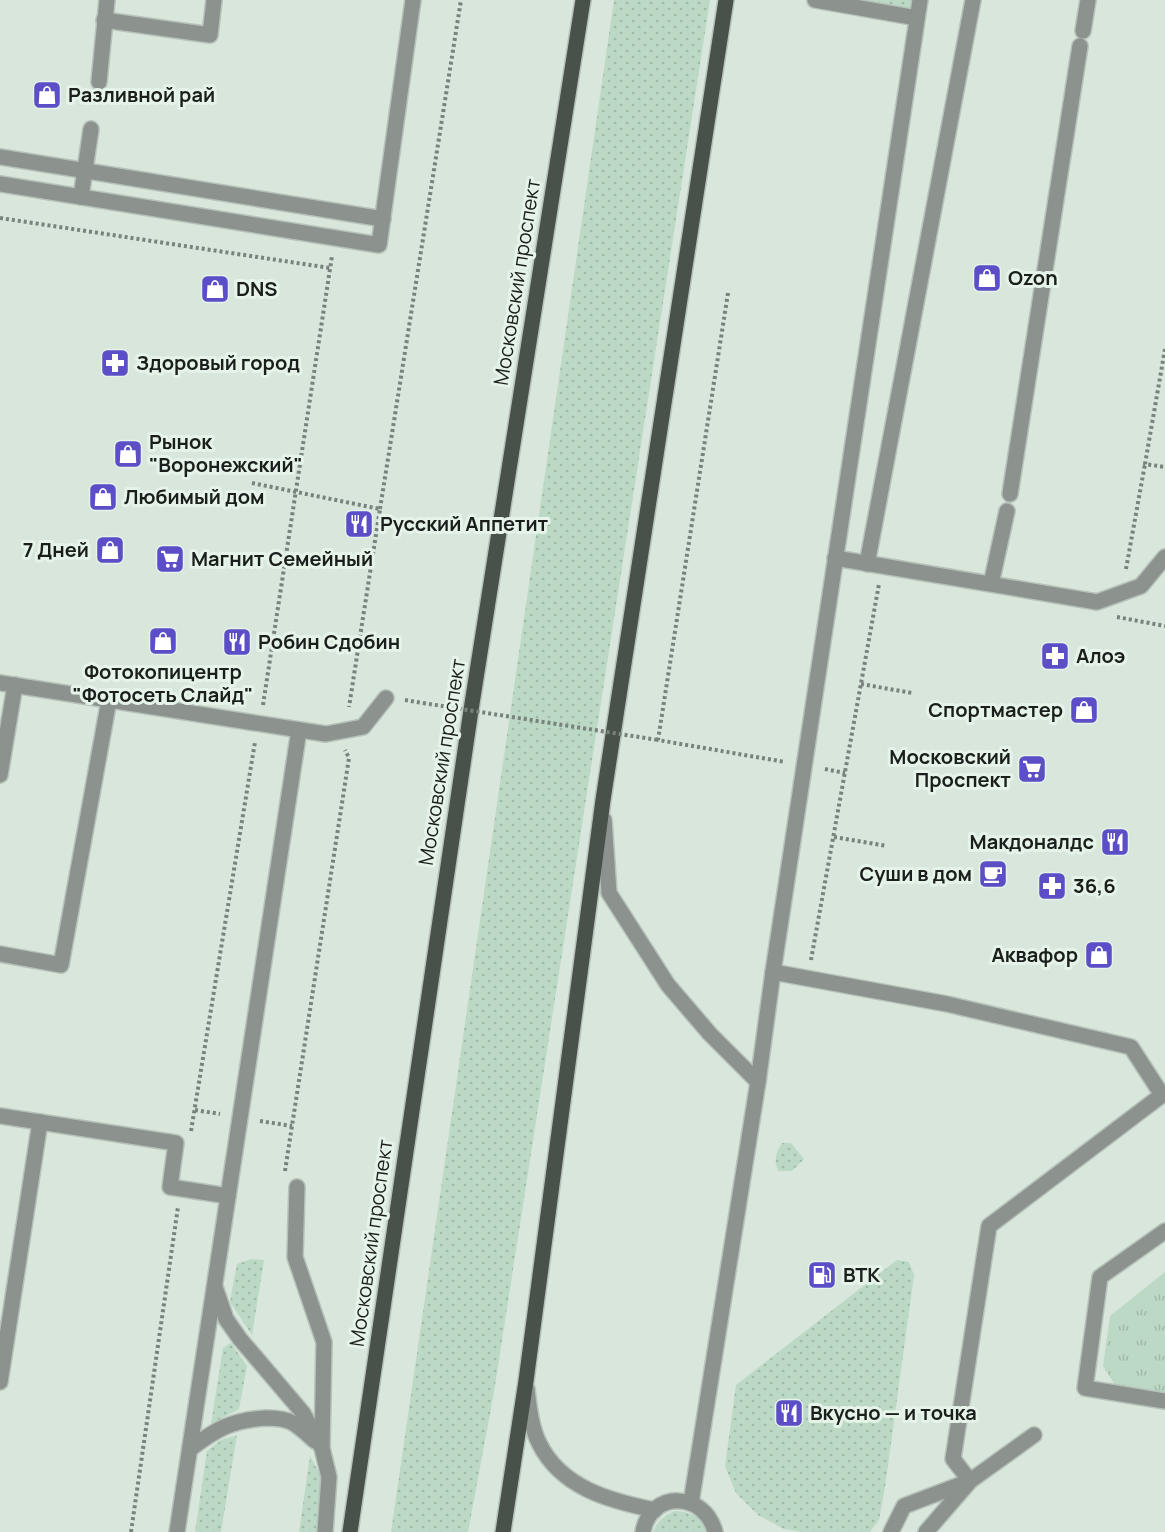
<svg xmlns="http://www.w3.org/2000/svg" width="1165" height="1532" font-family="Manrope,sans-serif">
	<defs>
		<pattern id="grass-dots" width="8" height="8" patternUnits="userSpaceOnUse" patternTransform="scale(1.5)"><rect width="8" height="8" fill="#bbd9c4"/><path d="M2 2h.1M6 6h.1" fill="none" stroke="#a0baa8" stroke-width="1.8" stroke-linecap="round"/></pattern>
		<pattern id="park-tufts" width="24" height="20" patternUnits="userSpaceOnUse" patternTransform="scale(1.5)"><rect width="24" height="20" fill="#bbd9c4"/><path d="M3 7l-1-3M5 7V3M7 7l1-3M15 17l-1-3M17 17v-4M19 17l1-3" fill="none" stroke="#a0baa8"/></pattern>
	</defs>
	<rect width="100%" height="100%" fill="#d8e6dc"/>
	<!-- grass -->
	<g fill="url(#grass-dots)">
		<path d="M614 0H710L494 1392 468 1532H391Z"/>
		<path d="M815 0H920L917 18Z"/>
		<path d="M782 1143H791L804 1159 792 1171H778C774 1160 775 1154 782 1143Z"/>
		<path d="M251 1259 264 1260 252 1335 230 1302 237 1264Z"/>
		<path d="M897 1260 909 1262 914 1275 885 1487 879 1520 870 1532H801L784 1529 758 1515 736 1493 725 1466 736 1385Z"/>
		<path d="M231 1343 247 1366 239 1409 211 1424 223 1348Z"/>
		<path d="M237 1435 221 1532H195L207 1451 221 1440Z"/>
		<path d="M310 1456 323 1480 316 1532H299Z"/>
		<path d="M675 1511C691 1512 701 1516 706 1532H653C658 1520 664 1516 675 1511Z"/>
	</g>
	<!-- park -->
	<path fill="url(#park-tufts)" d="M1165 1272V1395L1115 1385 1103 1366 1110 1316Z"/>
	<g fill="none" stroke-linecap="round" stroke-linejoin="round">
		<!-- service casing -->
		<g stroke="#b6c2b9" stroke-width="18">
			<g id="service">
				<path d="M815 0 917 18"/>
				<path d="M104 20 210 35 214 0"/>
				<path d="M1083 31 1088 0"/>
				<path d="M99 82 107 0"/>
				<path d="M0 157 383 219"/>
				<path d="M0 184 379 245 413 0"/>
				<path d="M81 197 91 129"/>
				<path d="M1010 494 1080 46"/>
				<path d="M835 558 1097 602 1141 586 1165 557"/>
				<path d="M867 564 973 0"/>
				<path d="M991 584 1007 511"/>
				<path d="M0 683 326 734 363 727 386 698"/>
				<path d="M0 775 15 685"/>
				<path d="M604 820 609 893 668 985 710 1034 758 1082"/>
				<path d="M0 954 61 965 109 700"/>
				<path d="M773 972 947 1004 1131 1047 1162 1095"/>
				<path d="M0 1116 176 1143 170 1187 228 1196"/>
				<path d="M297 1187 295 1257 324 1342 322 1448 329 1477 325 1532"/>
				<path d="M1165 1231 1100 1277 1085 1388 1165 1401"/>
				<path d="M215 1287 226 1319 240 1339 303 1413 322 1448"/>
				<path d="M0 1382 40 1122"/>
				<path d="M190 1449C216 1429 232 1420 266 1418 274 1418 286 1419 293 1423 301 1428 308 1435 315 1441"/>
				<path d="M177 1532 299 730"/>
				<path d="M891 1532 904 1506 970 1481 953 1459 989 1226 1162 1095H1165"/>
				<path d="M926 1532 970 1481 1034 1435"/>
			</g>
		</g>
		<!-- minor casing -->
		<g stroke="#b6c2b9" stroke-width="18">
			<g id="minor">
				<path d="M527 1389C529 1406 531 1427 539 1443 561 1488 610 1501 655 1510"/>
				<path d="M691 1503 758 1082 773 972 920 0"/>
				<path d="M643 1532C650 1490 705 1491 715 1532"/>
			</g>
		</g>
		<!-- primary casing -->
		<g stroke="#b6c2b9" stroke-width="18">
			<g id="primary">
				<path d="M350 1532 471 710 583 0"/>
				<path d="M503 1532 526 1381 603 800 726 0"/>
			</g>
		</g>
		<!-- path -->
		<g stroke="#79827c" stroke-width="4" stroke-dasharray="3 3" stroke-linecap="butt">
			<path d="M0 218 330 268"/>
			<path d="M728 293 658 740 785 762"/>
			<path d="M1165 349 1145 464 1165 467"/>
			<path d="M252 483 380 509 349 707"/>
			<path d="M380 509 461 0"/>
			<path d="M1126 569 1145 464"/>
			<path d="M1117 617 1165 626"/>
			<path d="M861 684 912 693"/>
			<path d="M405 700 423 703"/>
			<path d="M263 705 332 256"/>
			<path d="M825 769 845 773"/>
			<path d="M834 837 887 846"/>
			<path d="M811 960 879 584"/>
			<path d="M195 1110 220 1114"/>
			<path d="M260 1121 292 1126"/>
			<path d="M191 1131 255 742"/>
			<path d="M285 1171 349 758 345 750"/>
			<path d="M131 1532 178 1207"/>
		</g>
		<!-- service -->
		<use href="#service" stroke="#8c928e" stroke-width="15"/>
		<!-- minor -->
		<use href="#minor" stroke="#8c928e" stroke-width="15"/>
		<!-- primary -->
		<use href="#primary" stroke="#48514a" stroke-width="15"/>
		<!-- path-bridge -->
		<path stroke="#79827c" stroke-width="4" stroke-dasharray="3 3" stroke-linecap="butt" d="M423 703 658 740"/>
	</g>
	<!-- icons -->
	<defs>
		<g id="shop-square" transform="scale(1.5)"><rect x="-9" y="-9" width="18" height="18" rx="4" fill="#5b4ec6" stroke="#e5f3e9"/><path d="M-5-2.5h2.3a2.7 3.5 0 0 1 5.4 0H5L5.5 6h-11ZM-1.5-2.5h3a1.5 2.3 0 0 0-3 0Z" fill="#fff"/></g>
		<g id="pharmacy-square" transform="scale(1.5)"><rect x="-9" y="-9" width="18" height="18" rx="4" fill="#5b4ec6" stroke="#e5f3e9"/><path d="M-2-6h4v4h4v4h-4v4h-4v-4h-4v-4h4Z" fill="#fff"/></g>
		<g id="restaurant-square" transform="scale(1.5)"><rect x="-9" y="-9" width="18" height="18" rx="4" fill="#5b4ec6" stroke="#e5f3e9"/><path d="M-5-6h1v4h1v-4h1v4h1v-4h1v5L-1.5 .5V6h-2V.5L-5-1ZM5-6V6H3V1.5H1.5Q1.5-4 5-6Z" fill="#fff"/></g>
		<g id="supermarket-square" transform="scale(1.5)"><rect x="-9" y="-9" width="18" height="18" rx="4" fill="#5b4ec6" stroke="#e5f3e9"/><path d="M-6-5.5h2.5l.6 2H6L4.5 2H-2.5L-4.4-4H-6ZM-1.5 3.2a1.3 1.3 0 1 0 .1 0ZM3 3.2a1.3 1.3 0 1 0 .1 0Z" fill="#fff"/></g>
		<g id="cafe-square" transform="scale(1.5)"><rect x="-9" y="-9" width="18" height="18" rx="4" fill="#5b4ec6" stroke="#e5f3e9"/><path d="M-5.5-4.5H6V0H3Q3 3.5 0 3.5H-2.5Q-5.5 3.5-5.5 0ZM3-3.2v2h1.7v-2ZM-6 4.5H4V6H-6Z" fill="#fff"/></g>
		<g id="fuel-square" transform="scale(1.5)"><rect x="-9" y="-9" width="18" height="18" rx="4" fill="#5b4ec6" stroke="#e5f3e9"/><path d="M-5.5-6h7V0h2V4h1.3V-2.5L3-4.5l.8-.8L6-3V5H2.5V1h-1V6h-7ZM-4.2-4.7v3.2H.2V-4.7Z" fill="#fff"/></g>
	</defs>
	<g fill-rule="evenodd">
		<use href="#shop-square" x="47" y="95"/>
		<use href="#shop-square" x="987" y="278"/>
		<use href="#shop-square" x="215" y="289"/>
		<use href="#pharmacy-square" x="115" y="363"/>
		<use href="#shop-square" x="128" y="454"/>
		<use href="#shop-square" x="103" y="497"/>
		<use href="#restaurant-square" x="359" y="524"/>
		<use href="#shop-square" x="110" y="550"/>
		<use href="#supermarket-square" x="170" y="559"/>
		<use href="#shop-square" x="163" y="641"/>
		<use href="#restaurant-square" x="237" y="642"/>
		<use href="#pharmacy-square" x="1055" y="656"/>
		<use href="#shop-square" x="1084" y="710"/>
		<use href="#supermarket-square" x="1032" y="769"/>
		<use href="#restaurant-square" x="1115" y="842"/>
		<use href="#cafe-square" x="993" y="874"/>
		<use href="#pharmacy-square" x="1052" y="886"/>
		<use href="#shop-square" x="1099" y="955"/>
		<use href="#fuel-square" x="822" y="1275"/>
		<use href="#restaurant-square" x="789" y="1413"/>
	</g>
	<g text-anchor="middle" stroke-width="6" stroke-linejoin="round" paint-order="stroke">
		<!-- poi labels -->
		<g font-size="20" font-weight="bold" fill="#1b1f1c" stroke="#e5f3e9" text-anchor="start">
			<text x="68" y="102">Разливной рай</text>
			<text x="1008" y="285">Ozon</text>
			<text x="236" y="296">DNS</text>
			<text x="136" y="370">Здоровый город</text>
			<text x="149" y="449">Рынок<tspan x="149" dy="23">"Воронежский"</tspan></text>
			<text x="124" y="504">Любимый дом</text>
			<text x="380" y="531">Русский Аппетит</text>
			<text x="89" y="557" text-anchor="end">7 Дней</text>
			<text x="191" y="566">Магнит Семейный</text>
			<text x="258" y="649">Робин Сдобин</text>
			<text x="1076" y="663">Алоэ</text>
			<text x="163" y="679" text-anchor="middle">Фотокопицентр<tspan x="163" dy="23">"Фотосеть Слайд"</tspan></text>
			<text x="1063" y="717" text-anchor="end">Спортмастер</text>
			<text x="1011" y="764" text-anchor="end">Московский<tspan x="1011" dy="23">Проспект</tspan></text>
			<text x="1094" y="849" text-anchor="end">Макдоналдс</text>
			<text x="972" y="881" text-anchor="end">Суши в дом</text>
			<text x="1073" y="893">36,6</text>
			<text x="1078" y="962" text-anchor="end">Аквафор</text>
			<text x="843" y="1282">ВТК</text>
			<text x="810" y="1420">Вкусно — и точка</text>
		</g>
		<!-- street labels -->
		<g font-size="20" fill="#1b1f1c" stroke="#e5f3e9">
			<text transform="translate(517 282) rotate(-81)" y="7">Московский проспект</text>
			<text transform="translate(442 762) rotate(-81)" y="7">Московский проспект</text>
			<text transform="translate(371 1243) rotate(-82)" y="7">Московский проспект</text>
		</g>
	</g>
</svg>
